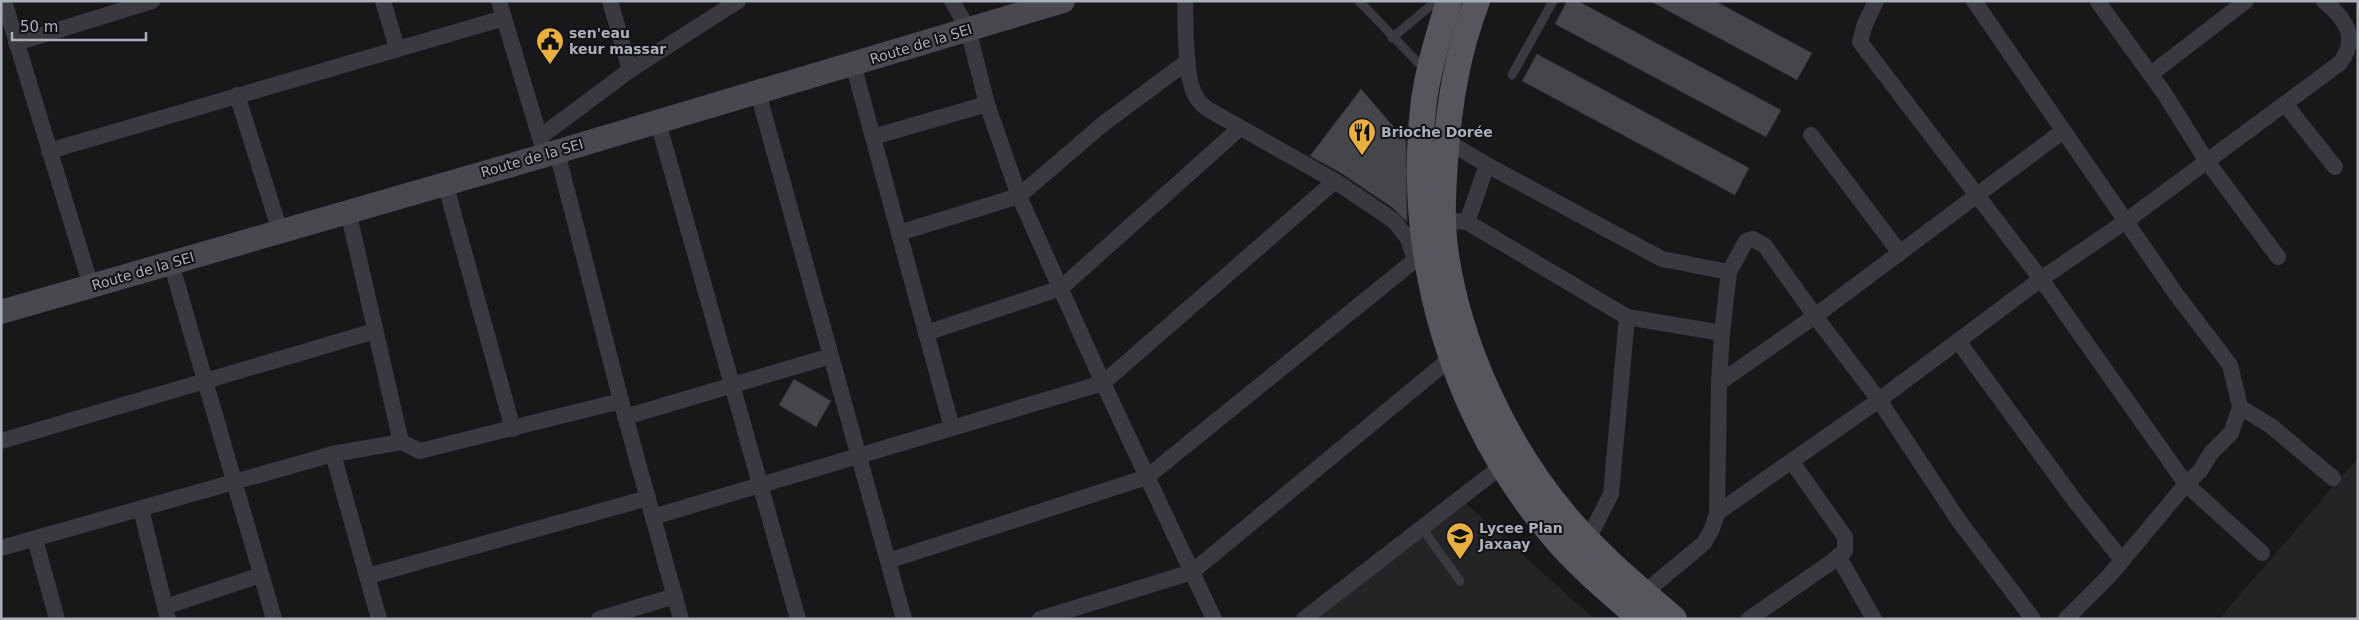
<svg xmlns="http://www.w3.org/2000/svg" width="2359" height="620" font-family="'DejaVu Sans',sans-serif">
	<rect width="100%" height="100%" fill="#18181a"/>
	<!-- built -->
	<g fill="#242427">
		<path d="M2358 458V619H2219Z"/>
		<path d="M1464 502 1594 619H1318Z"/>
	</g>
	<!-- building -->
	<g fill="#45454a" stroke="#323236">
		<path d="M1567 1H1578L1781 110 1766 137 1555 24Z"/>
		<path d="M1650 1H1715L1812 53 1797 80Z"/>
		<path d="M1537 54 1749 168 1735 195 1522 81Z"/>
		<path d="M1361 89 1406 141 1407 222 1393 208 1341 173 1310 156Z"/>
		<path d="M794 379 831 401 816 427 779 405Z"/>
	</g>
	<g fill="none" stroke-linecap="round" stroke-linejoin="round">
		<!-- lane -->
		<g stroke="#393a3f" stroke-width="9">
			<path d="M1359 1 1426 71"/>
			<path d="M1392 38 1435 2"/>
			<path d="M1512 75 1553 1"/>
			<path d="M1422 528 1460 581"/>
		</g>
		<!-- street -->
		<g stroke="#393a3f" stroke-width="16">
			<path d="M4 1 91 286"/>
			<path d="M383 1 397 48"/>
			<path d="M499 1 543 148"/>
			<path d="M610 1 630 70"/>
			<path d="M952 1 968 29 987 104 1019 196 1103 383 1214 619"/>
			<path d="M1185 1C1186 25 1184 80 1197 98 1200 104 1206 108 1211 111L1335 181 1387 216 1395 222 1408 239 1415 260"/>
			<path d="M1876 1 1865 24 1860 42 2041 279 2186 484 2262 553"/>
			<path d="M1974 1 2176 294 2230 365 2240 407 2231 433 2211 453 2200 471 2186 484 2110 575 2066 619"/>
			<path d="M2098 2 2164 93 2206 160 2278 257"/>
			<path d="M16 43 152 1"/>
			<path d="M853 64 952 428"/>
			<path d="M2151 74 2246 1"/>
			<path d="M758 93 904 619"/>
			<path d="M237 95 280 231"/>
			<path d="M2285 104 2335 167"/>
			<path d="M658 122 798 619"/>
			<path d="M1811 135 1900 253"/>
			<path d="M540 137 630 70 738 1"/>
			<path d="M873 137 987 104"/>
			<path d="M1447 141 1487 165 1662 259 1729 272"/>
			<path d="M49 151 504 18"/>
			<path d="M557 152 621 401 681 619"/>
			<path d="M445 183 513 429"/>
			<path d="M348 211 401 442"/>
			<path d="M1443 220 1467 222 1627 317 1722 333"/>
			<path d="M1467 222 1487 165"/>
			<path d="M899 233 1019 196 1103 124 1188 61"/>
			<path d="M171 263 274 619"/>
			<path d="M926 333 1061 288 1240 128"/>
			<path d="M1958 341 2075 501 2122 560"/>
			<path d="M1719 383 1815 316 2063 131"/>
			<path d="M2240 407 2271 426 2333 478"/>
			<path d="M625 417 831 356"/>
			<path d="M1 441 375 331"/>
			<path d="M333 454 379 619"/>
			<path d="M141 509 168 619"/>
			<path d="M1717 513 1879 400 2041 279 2126 221 2340 63C2359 38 2346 19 2324 1"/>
			<path d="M653 517 1103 383 1335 181"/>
			<path d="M35 539 57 619"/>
			<path d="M1587 541 1611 494 1627 317"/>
			<path d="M1 548 333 454 401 442 420 451 621 401"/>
			<path d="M1838 556 1874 619"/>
			<path d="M888 561 1147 477 1415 260 1426 259"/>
			<path d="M368 576 648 498"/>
			<path d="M1644 593 1704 543 1712 529 1717 513 1719 383 1722 333 1729 272 1746 241 1753 239 1765 246 1815 316 1879 400 1959 521 2033 619"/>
			<path d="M165 607 261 575"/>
			<path d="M599 619 675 596"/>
			<path d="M1040 619 1192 572 1451 358"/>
			<path d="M1304 619 1503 465"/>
			<path d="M1749 619 1830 563 1845 551V537L1792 462"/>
		</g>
		<!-- secondary -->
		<path stroke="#47494e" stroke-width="24" d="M1 312 546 155 1063 1"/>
		<!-- primary -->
		<g stroke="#55575d" stroke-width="26">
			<path d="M1449 1C1439 34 1429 66 1424 100 1405 257 1452 418 1556 539 1581 568 1612 594 1641 619"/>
			<path d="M1477 1C1457 53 1449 105 1445 160 1443 192 1441 224 1446 255 1460 348 1506 446 1566 517 1598 555 1637 587 1674 619"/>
		</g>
	</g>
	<!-- icons -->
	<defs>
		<g id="civic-pin" transform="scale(1.4375)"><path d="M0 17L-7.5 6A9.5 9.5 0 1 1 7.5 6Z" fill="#eab03f" stroke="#131315"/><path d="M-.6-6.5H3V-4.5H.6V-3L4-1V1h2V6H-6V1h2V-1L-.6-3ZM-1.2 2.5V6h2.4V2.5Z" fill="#111"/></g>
		<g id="restaurant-pin" transform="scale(1.4375)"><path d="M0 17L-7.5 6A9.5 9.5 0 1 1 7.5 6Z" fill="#eab03f" stroke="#131315"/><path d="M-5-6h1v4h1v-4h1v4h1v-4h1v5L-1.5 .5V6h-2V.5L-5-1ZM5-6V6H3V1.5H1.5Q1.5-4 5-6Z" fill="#111"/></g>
		<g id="school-pin" transform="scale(1.4375)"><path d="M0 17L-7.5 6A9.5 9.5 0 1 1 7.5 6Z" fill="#eab03f" stroke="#131315"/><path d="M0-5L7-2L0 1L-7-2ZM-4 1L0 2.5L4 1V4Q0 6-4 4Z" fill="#111"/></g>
	</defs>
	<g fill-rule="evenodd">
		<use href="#civic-pin" x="550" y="41"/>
		<use href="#restaurant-pin" x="1362" y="132"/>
		<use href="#school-pin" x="1460" y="536"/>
	</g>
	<g text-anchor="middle" stroke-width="4" stroke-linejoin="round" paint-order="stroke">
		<!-- poi labels -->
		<g font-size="14" font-weight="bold" fill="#abafb9" stroke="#131315" text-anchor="start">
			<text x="569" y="38">sen'eau<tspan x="569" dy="16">keur massar</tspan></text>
			<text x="1381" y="137">Brioche Dorée</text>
			<text x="1479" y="533">Lycee Plan<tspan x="1479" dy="16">Jaxaay</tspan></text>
		</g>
		<!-- street labels -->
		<g font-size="14" fill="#abafb9" stroke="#131315">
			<text transform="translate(921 44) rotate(-17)" y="5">Route de la SEI</text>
			<text transform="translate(532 158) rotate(-16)" y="5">Route de la SEI</text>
			<text transform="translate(143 271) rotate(-16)" y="5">Route de la SEI</text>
		</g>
	</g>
	<!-- border -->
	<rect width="2359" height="620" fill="none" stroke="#abafb9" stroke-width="5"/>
	<!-- scale -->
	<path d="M12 32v8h134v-8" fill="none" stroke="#abafb9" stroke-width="2.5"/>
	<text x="20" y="32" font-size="15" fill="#abafb9" stroke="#131315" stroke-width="4" paint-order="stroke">50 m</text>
</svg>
